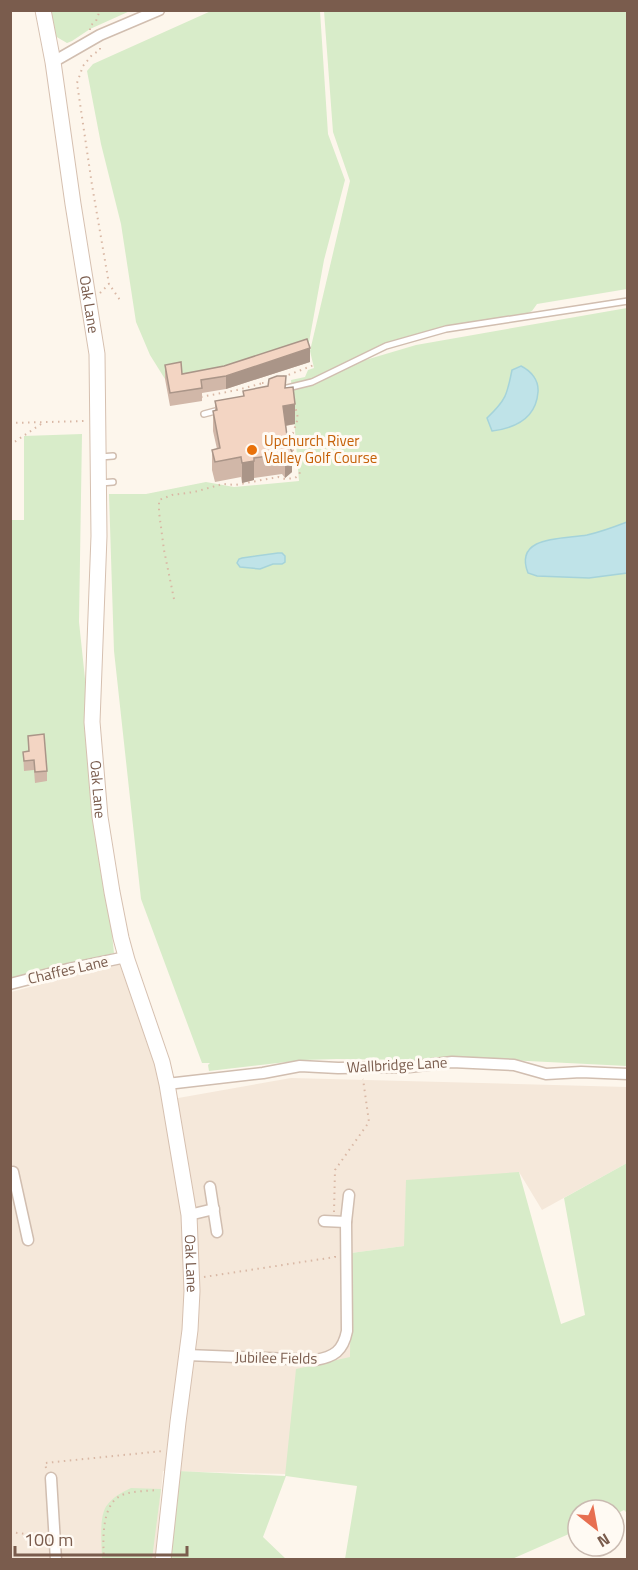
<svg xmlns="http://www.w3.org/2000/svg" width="638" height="1570" font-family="'Titillium Web',sans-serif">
	<rect width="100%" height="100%" fill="#fdf6ec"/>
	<!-- residential -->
	<path fill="#f5e8da" d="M120 963 167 1100 291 1078 627 1087V1163L542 1210 519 1172 404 1246 351 1253V1357L286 1474 163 1471 155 1559 11 1560V992Z"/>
	<!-- green -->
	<g fill="#d8ecc9">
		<path d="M51 11H130L90 29 72 41 67 43 55 36Z"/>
		<path d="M211 11H320L328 134 345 180 324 260 307 353 165 379 150 355 136 322 121 224 101 144 87 71 93 64Z"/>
		<path d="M324 11H627V289L537 304 532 311 526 314 443 327 422 334 335 369 416 345 627 308V1066L446 1057 427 1060 337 1059 304 1060 209 1071 208 1065 210 1063H202L141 899 114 651 109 494H146L206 482 234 487 299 481 291 380 305 377 308 370 314 368 310 351 350 181 333 132Z"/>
		<path d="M82 434 79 622 114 953 11 979V520H24V436Z"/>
		<path d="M627 1163V1513L624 1510 614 1515V1510H578V1530L512 1559H345L357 1486 286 1476 263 1537 286 1559 170 1560 178 1471 285 1476 296 1369 350 1357 351 1253 404 1246 406 1180 519 1172 561 1324 585 1315 564 1198Z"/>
		<path d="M131 1488 161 1489 152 1559H102C102 1546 98 1514 108 1504 114 1496 123 1492 131 1488Z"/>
	</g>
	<!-- water -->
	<g fill="#bfe3e8" stroke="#a5d3da" stroke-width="1.5">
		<path d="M521 366C531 371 539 380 538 392 536 418 516 428 492 431L487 418C506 400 507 395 512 370Z"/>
		<path d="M627 522V573L589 578 537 576 528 573C513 535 565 539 587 535 601 532 614 527 627 522Z"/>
		<path d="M278 553H282L285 556V562L282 564H273L260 569 240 567 237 563 239 559 242 558Z"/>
	</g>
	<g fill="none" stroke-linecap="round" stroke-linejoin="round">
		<!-- lane casing -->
		<g stroke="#d1beb0" stroke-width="8">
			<g id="lane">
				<path d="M279 390 312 382 386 346 446 329 628 301"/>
				<path d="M204 414 219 410"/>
				<path d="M100 457 113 456"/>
				<path d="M100 483 113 482"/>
			</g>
		</g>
		<!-- street casing -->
		<g stroke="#d1beb0" stroke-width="13">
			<g id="street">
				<path d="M53 62 100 35 159 10"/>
				<path d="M10 984 68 969 126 957"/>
				<path d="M167 1084 263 1073 300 1066 338 1068 409 1067 452 1062 514 1065 546 1074 581 1072 628 1074"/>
				<path d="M13 1172 28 1240"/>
				<path d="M210 1187 217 1232"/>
				<path d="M189 1215 214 1209"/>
				<path d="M324 1221 346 1222"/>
				<path d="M187 1355 315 1360C334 1357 343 1351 347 1331L346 1222 349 1195"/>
				<path d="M51 1478 56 1560"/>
			</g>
		</g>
		<!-- secondary casing -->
		<g stroke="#d6c0b0" stroke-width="17">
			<g id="secondary">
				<path id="s1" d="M43 10 53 62 73 204 97 354 99 536 92 722 100 817 112 892 121 938 127 960 162 1062 167 1084 189 1215 192 1291 190 1330 178 1422 163 1560"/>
			</g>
		</g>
		<!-- path -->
		<g stroke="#d9b8a5" stroke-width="2" stroke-dasharray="1.5 4.5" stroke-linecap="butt">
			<path d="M90 30V26L96 21 100 10"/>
			<path d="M100 48V50L92 55 83 66 77 83 92 185 109 284 120 300"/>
			<path d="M100 293 109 284"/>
			<path d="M283 377 314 365"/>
			<path d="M262 383H269"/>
			<path d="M201 397 237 390 263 383"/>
			<path d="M10 423 86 421"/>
			<path d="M10 445 44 422"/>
			<path d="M174 599 164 550 159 512V500L172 495 194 492 223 484 235 485 278 477 285 479 295 478 299 475 300 472 297 460 291 446 292 436 298 418 294 402"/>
			<path d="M334 1212 335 1170 369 1122 363 1079"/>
			<path d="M204 1277 335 1257V1254"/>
			<path d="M46 1468 45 1463 163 1451"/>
			<path d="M10 1532 43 1536"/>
			<path d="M104 1560C103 1542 101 1506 120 1496 129 1491 148 1491 158 1490"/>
		</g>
		<!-- lane -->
		<use href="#lane" stroke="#fff" stroke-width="5"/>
		<!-- street -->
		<use href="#street" stroke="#fff" stroke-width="10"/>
		<!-- secondary -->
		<use href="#secondary" stroke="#fff" stroke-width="15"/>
	</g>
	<!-- wall -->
	<g fill="#d1b7a8">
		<path d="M310 362 226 389 202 393V401L170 406 165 379V365L182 374Z"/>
		<path d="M286 388 295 424 286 426 292 472 285 478 282 474 254 478V480L242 483 241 477 215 482 212 470V450L217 449 213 431V411H215V401L243 396V391Z"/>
		<path d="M28 736 47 771V781L35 783 34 770 24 771 23 752 28 751Z"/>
	</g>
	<!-- shaded-wall -->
	<g fill="#aa9588">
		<path d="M310 348V362L226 389V376Z"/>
		<path d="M295 404V424L283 426V406Z"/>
		<path d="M292 452V472L285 478V458Z"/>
		<path d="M254 461V480L242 483V463Z"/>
	</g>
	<!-- building -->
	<g fill="#f3d5c3" stroke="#aa9588" stroke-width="1.5">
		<path d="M307 339 310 348 226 376 201 380 202 388 170 393 165 365 181 362 182 374 224 366Z"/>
		<path d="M277 376H286L285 388 293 387 295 404 283 406 288 443 292 452 285 458 282 454 254 458V461L242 463 241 457 215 462 212 450 220 448 213 411 217 410 215 401 244 396 243 391 268 386 269 379Z"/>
		<path d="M44 734 47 771 35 772 34 760 24 761 23 752 29 751 28 736Z"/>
	</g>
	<!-- markers -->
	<circle fill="#e8710a" stroke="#fffaf3" stroke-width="2" cx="252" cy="450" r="6"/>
	<g text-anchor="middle" stroke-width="6" stroke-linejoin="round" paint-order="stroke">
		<!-- street labels -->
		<g font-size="15" fill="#7a5c4d" stroke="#fffaf3">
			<text dy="5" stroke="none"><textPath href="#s1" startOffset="298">Oak Lane</textPath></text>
			<text dy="5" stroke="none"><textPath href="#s1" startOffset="784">Oak Lane</textPath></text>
			<text transform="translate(68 970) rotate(-13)" y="5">Chaffes Lane</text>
			<text transform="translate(397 1065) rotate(-3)" y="5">Wallbridge Lane</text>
			<text dy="5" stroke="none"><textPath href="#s1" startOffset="1269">Oak Lane</textPath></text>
			<text transform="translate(276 1358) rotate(1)" y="5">Jubilee Fields</text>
		</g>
		<!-- food labels -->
		<g font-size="15" fill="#c56008" stroke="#fffaf3" text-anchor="start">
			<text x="264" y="446">Upchurch River<tspan x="264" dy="17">Valley Golf Course</tspan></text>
		</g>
	</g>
	<!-- border -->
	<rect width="638" height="1570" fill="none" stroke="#7a5c4d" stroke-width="24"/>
	<!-- north arrow -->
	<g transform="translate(596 1528) rotate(149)"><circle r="28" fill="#fffaf3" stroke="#cabbb1" stroke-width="1.5"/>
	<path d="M0-4.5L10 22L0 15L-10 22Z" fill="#e76f51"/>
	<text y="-9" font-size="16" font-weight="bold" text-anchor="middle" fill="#7a5c4d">N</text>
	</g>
	<!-- scale -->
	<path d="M15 1546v9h172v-9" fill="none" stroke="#7a5c4d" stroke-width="3"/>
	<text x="24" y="1546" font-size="18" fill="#7a5c4d" stroke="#fffaf3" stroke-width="4.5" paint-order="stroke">100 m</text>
</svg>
